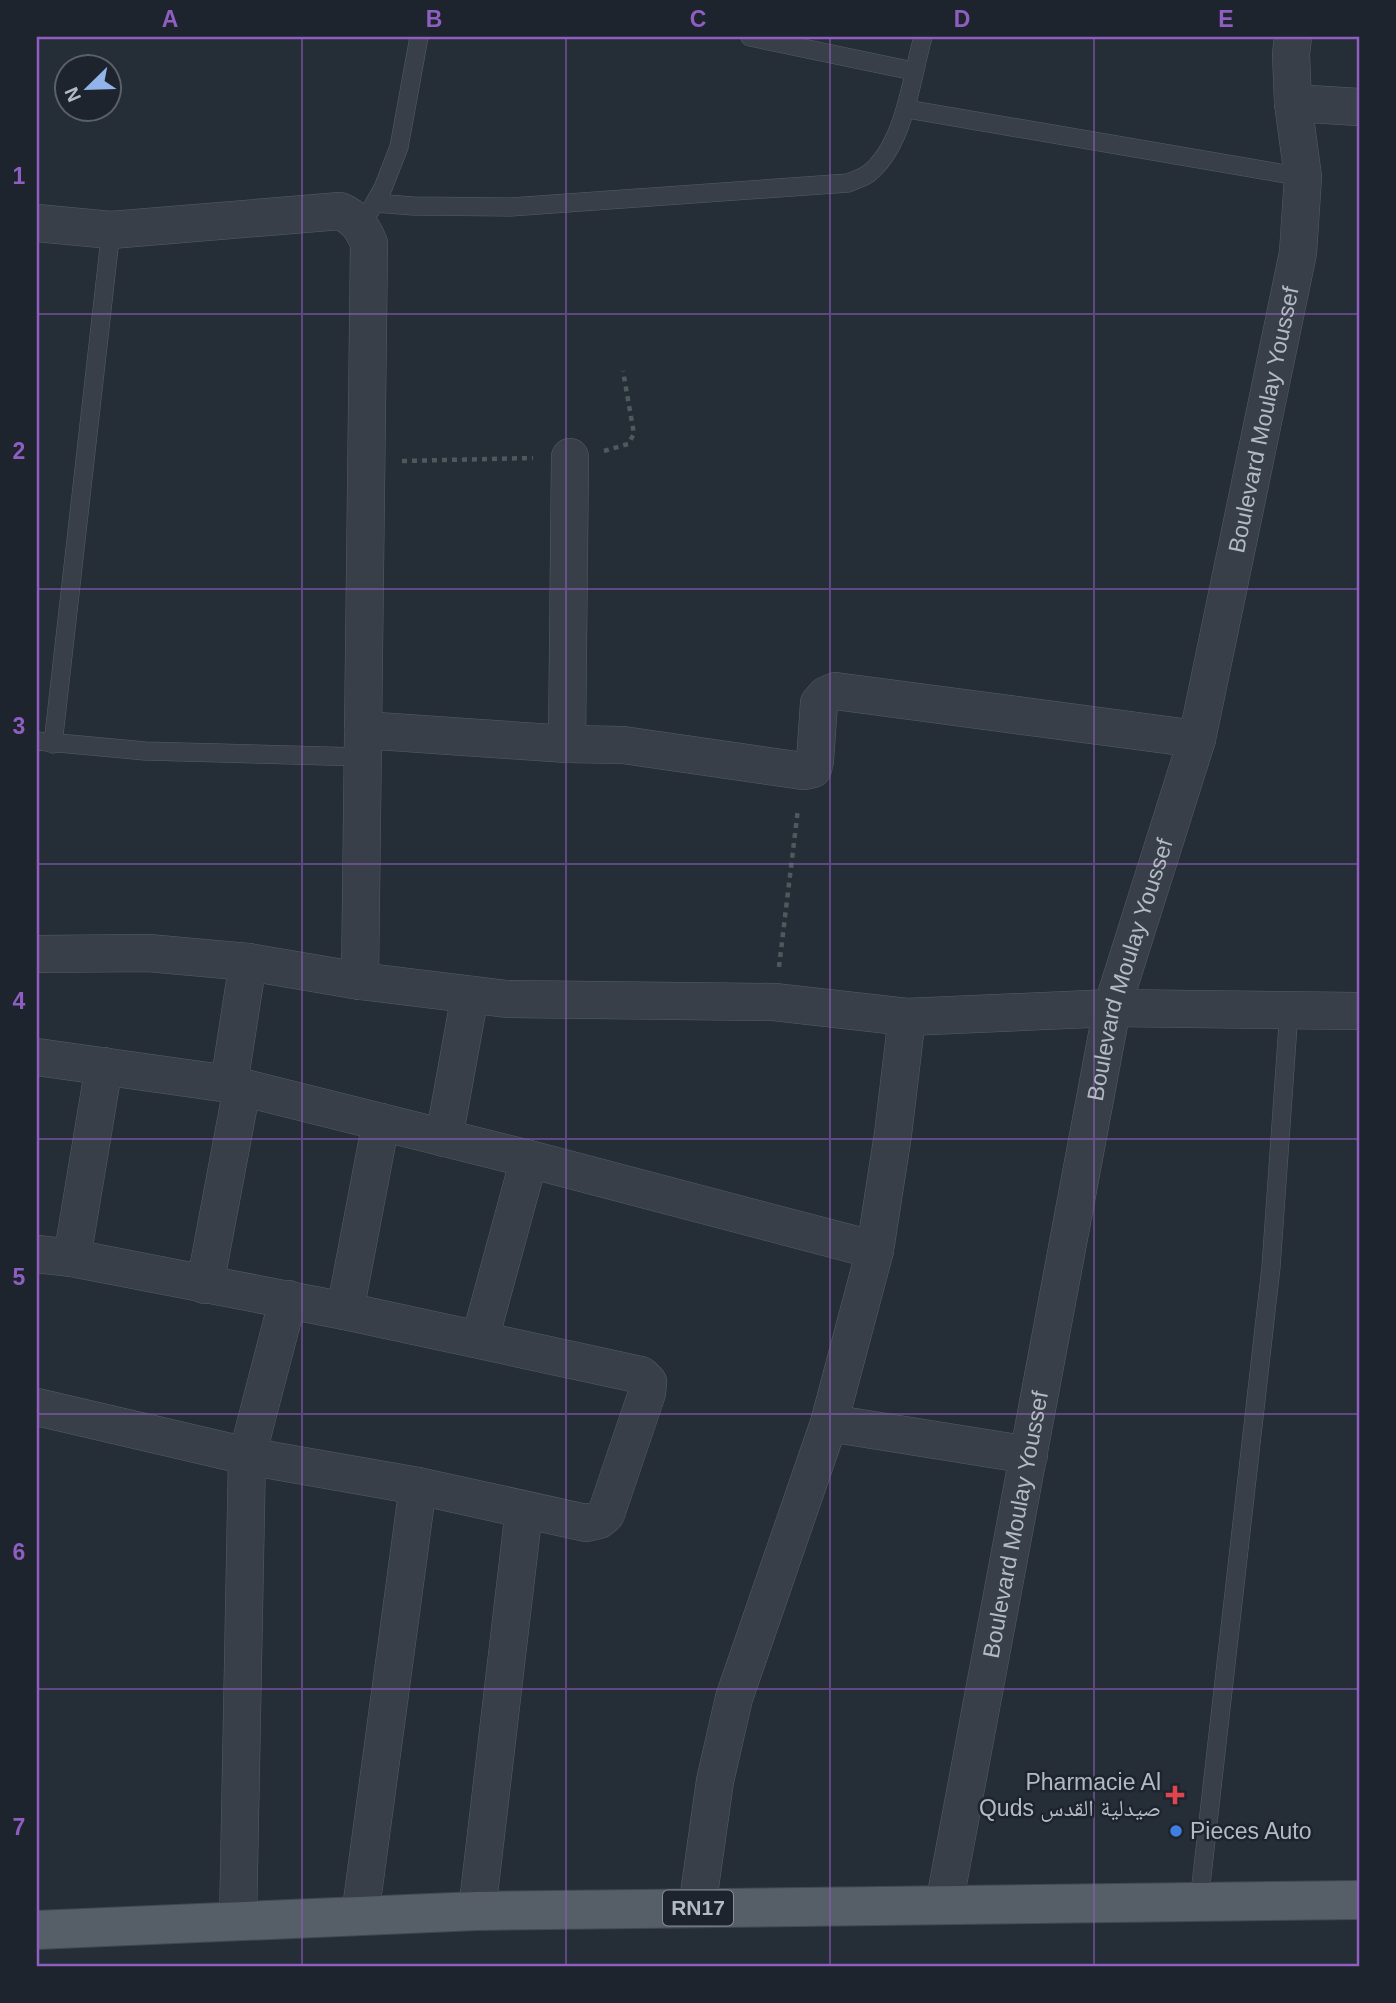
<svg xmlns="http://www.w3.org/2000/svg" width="1396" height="2003" font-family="Helvetica,'Noto Naskh Arabic',sans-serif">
	<rect width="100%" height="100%" fill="#252d37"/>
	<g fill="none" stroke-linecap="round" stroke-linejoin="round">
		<!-- service casing -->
		<g stroke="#565d66" stroke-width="19">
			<g id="service">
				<path d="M750 37 913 71"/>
				<path d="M907 109 1303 177"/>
				<path d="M375 203 413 206 511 207 848 183C854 180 862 178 868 174 905 145 911 79 923 37"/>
				<path d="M370 211 383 188 399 147 419 37"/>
				<path d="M37 741 145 751 363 757"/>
				<path d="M53 744 111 230"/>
				<path d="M1199 1902 1271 1267 1289 1011"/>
			</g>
		</g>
		<!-- minor casing -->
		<g stroke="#565d66" stroke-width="38">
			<g id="minor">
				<path d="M1293 103 1291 54 1293 37"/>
				<path d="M37 223 111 230 340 211C356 218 362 227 369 243L360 981"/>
				<path d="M363 730 567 744 623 745 803 771 813 769 815 761 819 703 826 695 835 691 1197 739"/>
				<path d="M567 744 570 457"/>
				<path d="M37 954 148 953 248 962 360 981 507 999 774 1002 907 1017 1112 1008 1359 1011"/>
				<path d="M248 962 229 1084 529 1159 875 1250"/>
				<path d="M37 1057 229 1084"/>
				<path d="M444 1138 470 995"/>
				<path d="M37 1254 72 1258 345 1311 641 1375 648 1382 647 1393 606 1514 599 1520 586 1523 418 1486 247 1456 37 1407"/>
				<path d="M72 1258 104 1066"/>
				<path d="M205 1285 242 1088"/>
				<path d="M345 1311 381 1122"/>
				<path d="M480 1339 529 1159"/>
				<path d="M829 1423 1029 1455"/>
				<path id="s1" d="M944 1905 1112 1008 1197 739 1298 253 1303 177 1293 103 1359 107"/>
				<path d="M697 1908 715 1781 734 1698 829 1423 875 1250 893 1134 907 1017"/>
				<path d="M477 1911 524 1510"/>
				<path d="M360 1916 418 1486"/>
				<path d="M238 1922 247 1456 288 1299"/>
			</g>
		</g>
		<!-- primary casing -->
		<g stroke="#414851" stroke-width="40">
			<path id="primary" d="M37 1930 477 1911 1359 1900"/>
		</g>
		<!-- path -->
		<g stroke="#4c5a5c" stroke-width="4.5" stroke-dasharray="5 5" stroke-linecap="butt">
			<path d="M604 451 628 444 634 434 623 371"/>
			<path d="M402 461 533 458"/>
			<path d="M779 967 798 809"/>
		</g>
		<!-- service -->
		<use href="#service" stroke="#383f48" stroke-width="18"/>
		<!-- minor -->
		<use href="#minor" stroke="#383f48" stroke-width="37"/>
		<!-- primary -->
		<use href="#primary" stroke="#565e68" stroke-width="38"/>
	</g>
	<!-- grid -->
	<path fill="none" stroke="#8f5ec1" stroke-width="2" stroke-opacity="0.55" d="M302 37V1966M566 37V1966M830 37V1966M1094 37V1966M37 314H1359M37 589H1359M37 864H1359M37 1139H1359M37 1414H1359M37 1689H1359"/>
	<!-- markers -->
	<path fill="#e0444e" stroke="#1e242d" stroke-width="2.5" d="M1171.5 1784.5h7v7h7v7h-7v7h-7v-7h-7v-7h7z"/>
	<circle fill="#3f7fe0" stroke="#1e242d" stroke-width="2.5" cx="1176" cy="1831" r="7"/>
	<g text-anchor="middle" stroke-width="5" stroke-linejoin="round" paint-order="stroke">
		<!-- shield labels -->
		<rect fill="#1e242d" stroke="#878d97" stroke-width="2" x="663" y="1890.5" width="70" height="35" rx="5"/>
		<g font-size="21" font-weight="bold" fill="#b4bac4">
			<text x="698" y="1915">RN17</text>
		</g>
		<!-- street labels -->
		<g font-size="23" fill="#b4bac4" stroke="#1e242d">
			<text dy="8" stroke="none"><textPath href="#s1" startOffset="1521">Boulevard Moulay Youssef</textPath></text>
			<text dy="8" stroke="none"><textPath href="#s1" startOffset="954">Boulevard Moulay Youssef</textPath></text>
			<text dy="8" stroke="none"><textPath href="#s1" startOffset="387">Boulevard Moulay Youssef</textPath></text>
		</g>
		<!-- poi labels -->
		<g font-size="23" fill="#b4bac4" stroke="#1e242d" text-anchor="end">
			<text x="1161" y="1790">Pharmacie Al<tspan x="1161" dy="26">Quds صيدلية القدس</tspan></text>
			<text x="1190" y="1839" text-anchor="start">Pieces Auto</text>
		</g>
	</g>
	<!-- border -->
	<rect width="1396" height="2003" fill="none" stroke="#1e242d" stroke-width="77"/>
	<!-- north arrow -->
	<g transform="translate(88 88) rotate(247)"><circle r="33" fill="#1e242d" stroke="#5a6069" stroke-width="2"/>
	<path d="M0-5L12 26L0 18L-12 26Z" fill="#93b4e9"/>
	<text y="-10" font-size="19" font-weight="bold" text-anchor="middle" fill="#b4bac4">N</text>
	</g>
	<rect x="38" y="38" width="1320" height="1927" fill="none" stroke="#8f5ec1" stroke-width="2.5"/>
	<g font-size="23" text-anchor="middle" font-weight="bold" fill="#8f5ec1">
		<text x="170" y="27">A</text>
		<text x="434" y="27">B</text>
		<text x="698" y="27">C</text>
		<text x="962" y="27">D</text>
		<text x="1226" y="27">E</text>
		<text x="19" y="184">1</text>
		<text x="19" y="459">2</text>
		<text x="19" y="734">3</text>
		<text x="19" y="1009">4</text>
		<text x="19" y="1285">5</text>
		<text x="19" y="1560">6</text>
		<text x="19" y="1835">7</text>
	</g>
</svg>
